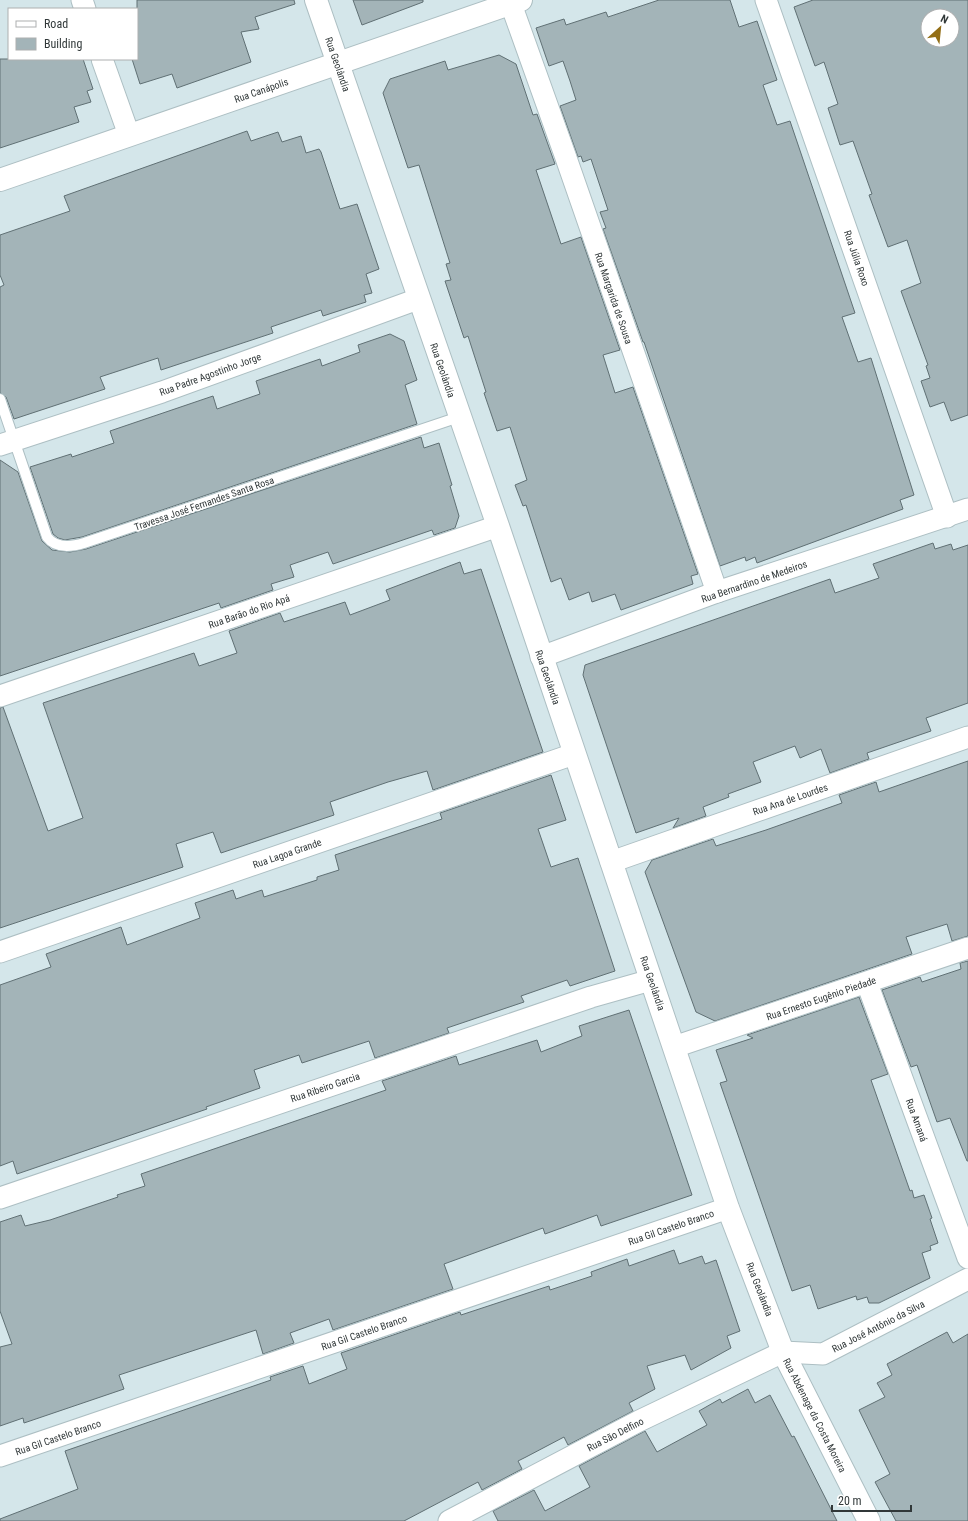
<svg xmlns="http://www.w3.org/2000/svg" width="968" height="1521" font-family="'Roboto Condensed',sans-serif">
	<rect width="100%" height="100%" fill="#d4e6ea"/>
	<!-- building -->
	<g fill="#a3b4b8" stroke="#607074" fill-rule="evenodd">
		<path d="M137 0H294L295 4 255 17 259 29 241 32 251 62 177 88 172 74 140 84 132 59H137Z"/>
		<path d="M353 0H423V2L362 25Z"/>
		<path d="M659 0H730L739 27 757 21 777 80 763 85 777 125 790 121 855 313 842 317 858 362 871 358 914 495 900 500 903 509 757 563 755 557 746 561 745 557 720 566 644 342H643L603 229 606 228 600 212 608 210 591 159 583 162 581 156 578 157 560 106 576 100 570 81 563 61 549 66 536 28 564 19 566 25 606 12 608 17Z"/>
		<path d="M813 0H968V415L951 421 944 402 930 407 921 381 930 378 926 366 928 365 901 291 921 283 907 240 888 247 869 195 872 194 853 141 840 145 828 108 838 104 824 62 815 66 794 7ZM928 16H952V40H928Z"/>
		<path d="M499 55 516 64 533 115 537 114 555 164 536 170 561 244 581 237 620 350 603 355 615 393 633 387 698 574 691 576 693 584 621 610 615 594 592 602 589 592 569 600 561 578 551 582 526 505 523 506 515 485 527 480 510 427 497 431 484 393 486 392 468 336 464 338 445 281 451 280 446 264 450 263 419 165 408 168 383 93 390 79 445 61 448 70Z"/>
		<path d="M0 59H83L93 89 87 91 91 102 74 107 79 122 0 148Z"/>
		<path d="M247 131 251 141 278 132 282 142 301 136 306 153 319 149 321 152 340 209 357 204 379 269 366 274 372 293 364 295 366 302 323 316 321 310 271 327 273 333 161 370 158 358 100 377 105 389 14 419 6 397 0 393V287L4 285 0 275V235L70 211 64 196Z"/>
		<path d="M390 334 404 341 417 380 405 385 417 424 82 537 65 540 58 538 53 534 30 467 71 454 72 457 114 443 110 431 213 396 217 409 260 394 256 381 320 359 322 366 360 352 358 345Z"/>
		<path d="M421 437 424 448 439 443 452 485 450 486 459 516 455 528 434 535 432 530 333 564 328 552 290 565 294 577 271 584 273 590 221 608 219 603 0 676V460L18 472 42 541 52 550 70 552 86 549Z"/>
		<path d="M933 543 935 549 951 544 953 550 968 545V703L926 718 931 731 867 753 869 759 830 773 821 749 800 758 795 746 753 762 761 782 728 794 729 797 703 807 706 816 673 828 679 818 636 833 583 675 585 665 830 579 835 593 879 578 873 564Z"/>
		<path d="M460 562 464 574 481 569 543 752 433 790 427 771 388 782 330 802 334 815 221 853 213 832 176 844 183 867 0 928V708L3 707 48 831 83 818 43 703 194 653 199 666 237 653 229 631 280 613 284 622 345 602 350 615 390 600 386 590Z"/>
		<path d="M968 761V936L952 941 947 924 906 937 912 954 715 1021 696 1012 645 872 652 860 713 839 716 846 766 830 842 803 839 795 876 782 879 792Z"/>
		<path d="M551 775 566 820 538 829 551 867 578 858 615 971 570 986 567 980 521 996 524 1002 447 1028 449 1033 375 1058 369 1041 302 1063 299 1055 254 1070 260 1088 206 1107 207 1109 17 1174 13 1161 0 1166V985L51 967 46 954 121 927 127 945 200 918 195 903 233 890 236 899 262 890 264 897 317 880V877L339 870 335 855 442 819 440 813Z"/>
		<path d="M968 961V1161H967L950 1118 937 1122 917 1065 911 1067 882 990 920 977 922 982 961 969 960 963Z"/>
		<path d="M859 997 888 1074 871 1080 910 1191 912 1190 914 1198 924 1195 932 1218 930 1219 938 1243 930 1246 931 1250 922 1253 930 1278 879 1303H869L867 1297 857 1300 856 1296 818 1309 810 1285 792 1291 720 1083 727 1081 716 1050 753 1038 747 1035Z"/>
		<path d="M629 1010 692 1195 601 1226 597 1215 545 1234 543 1228 444 1264 453 1289 333 1330 329 1319 290 1333 294 1343 263 1354 256 1330 119 1375 124 1389 24 1423 23 1418 0 1426V1347L12 1344 0 1311V1222L21 1215 25 1226 50 1220 118 1197 117 1195 145 1186 141 1174 386 1090 382 1081 456 1056 459 1065 537 1040 541 1052 582 1036 579 1026Z"/>
		<path d="M674 1250 679 1264 702 1256 705 1264 716 1260 740 1331 727 1336 731 1348 691 1370 685 1355 647 1366 655 1389 629 1403 633 1411 568 1445 564 1437 526 1457 518 1461 522 1469 482 1490 478 1482 404 1521H0V1519L78 1489 65 1451 271 1380 270 1377 303 1366 309 1384 347 1369 341 1353 460 1312 461 1315 549 1286 550 1290 592 1276 591 1272 627 1259 629 1266Z"/>
		<path d="M947 1332 953 1343 968 1334V1521H896L875 1482 890 1474 859 1410 885 1397 877 1383 892 1375 887 1364Z"/>
		<path d="M748 1389 755 1403 770 1395 792 1437 794 1436 837 1521H498L493 1511 534 1490 545 1511 590 1487 579 1466 645 1431 657 1452 707 1425 699 1411 720 1399 722 1403Z"/>
	</g>
	<g fill="none" stroke-linecap="round" stroke-linejoin="round">
		<!-- lane casing -->
		<g stroke="#adbfc3" stroke-width="12">
			<path id="lane" d="M0 399 47 537C56 549 71 547 84 543L459 417"/>
		</g>
		<!-- street casing -->
		<g stroke="#adbfc3" stroke-width="23">
			<g id="street">
				<path d="M82 0 85 9"/>
				<path d="M766 0 947 517"/>
				<path d="M511 4 565 155 717 592"/>
				<path d="M102 59 129 135"/>
				<path d="M0 445 162 392 418 299"/>
				<path d="M541 657 717 592 968 509"/>
				<path d="M0 696 498 526"/>
				<path d="M611 862 968 737"/>
				<path d="M0 952 574 754"/>
				<path d="M867 983 968 1258"/>
				<path d="M674 1047 968 948"/>
				<path d="M0 1198 591 997 651 980"/>
				<path d="M0 1456 728 1208"/>
				<path d="M449 1521 639 1421 783 1352 823 1354 968 1279"/>
			</g>
		</g>
		<!-- secondary casing -->
		<g stroke="#adbfc3" stroke-width="24">
			<g id="secondary">
				<path d="M316 0 498 526 728 1208 783 1352 869 1521"/>
				<path d="M0 180 521 0"/>
			</g>
		</g>
		<!-- lane -->
		<use href="#lane" stroke="#fff" stroke-width="10"/>
		<!-- street -->
		<use href="#street" stroke="#fff" stroke-width="21"/>
		<!-- secondary -->
		<use href="#secondary" stroke="#fff" stroke-width="22"/>
	</g>
	<g text-anchor="middle" stroke-width="3.5" stroke-linejoin="round" paint-order="stroke">
		<!-- street labels -->
		<g font-size="10" fill="#313839" stroke="#fff">
			<text transform="translate(338 64) rotate(71)" y="4">Rua Geolândia</text>
			<text transform="translate(261 90) rotate(-19)" y="4">Rua Canápolis</text>
			<text transform="translate(857 258) rotate(71)" y="4">Rua Júlia Roxo</text>
			<text transform="translate(614 298) rotate(71)" y="4">Rua Margarida de Sousa</text>
			<text transform="translate(443 370) rotate(71)" y="4">Rua Geolândia</text>
			<text transform="translate(210 374) rotate(-20)" y="4">Rua Padre Agostinho Jorge</text>
			<text transform="translate(204 503) rotate(-19)" y="4">Travessa José Fernandes Santa Rosa</text>
			<text transform="translate(754 581) rotate(-19)" y="4">Rua Bernardino de Medeiros</text>
			<text transform="translate(249 611) rotate(-19)" y="4">Rua Barão do Rio Apá</text>
			<text transform="translate(548 677) rotate(71)" y="4">Rua Geolândia</text>
			<text transform="translate(790 799) rotate(-19)" y="4">Rua Ana de Lourdes</text>
			<text transform="translate(287 853) rotate(-19)" y="4">Rua Lagoa Grande</text>
			<text transform="translate(653 983) rotate(71)" y="4">Rua Geolândia</text>
			<text transform="translate(821 998) rotate(-19)" y="4">Rua Ernesto Eugênio Piedade</text>
			<text transform="translate(325 1087) rotate(-19)" y="4">Rua Ribeiro Garcia</text>
			<text transform="translate(917 1120) rotate(70)" y="4">Rua Amaná</text>
			<text transform="translate(671 1227) rotate(-19)" y="4">Rua Gil Castelo Branco</text>
			<text transform="translate(760 1289) rotate(69)" y="4">Rua Geolândia</text>
			<text transform="translate(878 1326) rotate(-27)" y="4">Rua José Antônio da Silva</text>
			<text transform="translate(364 1332) rotate(-19)" y="4">Rua Gil Castelo Branco</text>
			<text transform="translate(815 1415) rotate(63)" y="4">Rua Abdenage da Costa Moreira</text>
			<text transform="translate(615 1434) rotate(-27)" y="4">Rua São Delfino</text>
			<text transform="translate(58 1437) rotate(-19)" y="4">Rua Gil Castelo Branco</text>
		</g>
	</g>
	<!-- legend -->
	<rect x="8" y="8" width="130" height="52" fill="#ffffff" stroke="#adafb0"/>
	<rect x="16" y="21" width="20" height="6" fill="#ffffff" stroke="#adafb0"/>
	<text x="44" y="28" font-size="12" fill="#313839">Road</text>
	<rect x="16" y="38" width="20" height="12" fill="#a3b4b8" stroke="#adafb0"/>
	<text x="44" y="48" font-size="12" fill="#313839">Building</text>
	<!-- north arrow -->
	<g transform="translate(940 28) rotate(27)"><circle r="19" fill="#ffffff" stroke="#adafb0"/>
	<path d="M0-3L7 15L0 10L-7 15Z" fill="#936e16"/>
	<text y="-6" font-size="11" font-weight="bold" text-anchor="middle" fill="#313839">N</text>
	</g>
	<!-- scale -->
	<path d="M832 1505v6h79v-6" fill="none" stroke="#313839" stroke-width="2"/>
	<text x="838" y="1505" font-size="12" fill="#313839" stroke="#ffffff" stroke-width="3" paint-order="stroke">20 m</text>
</svg>
